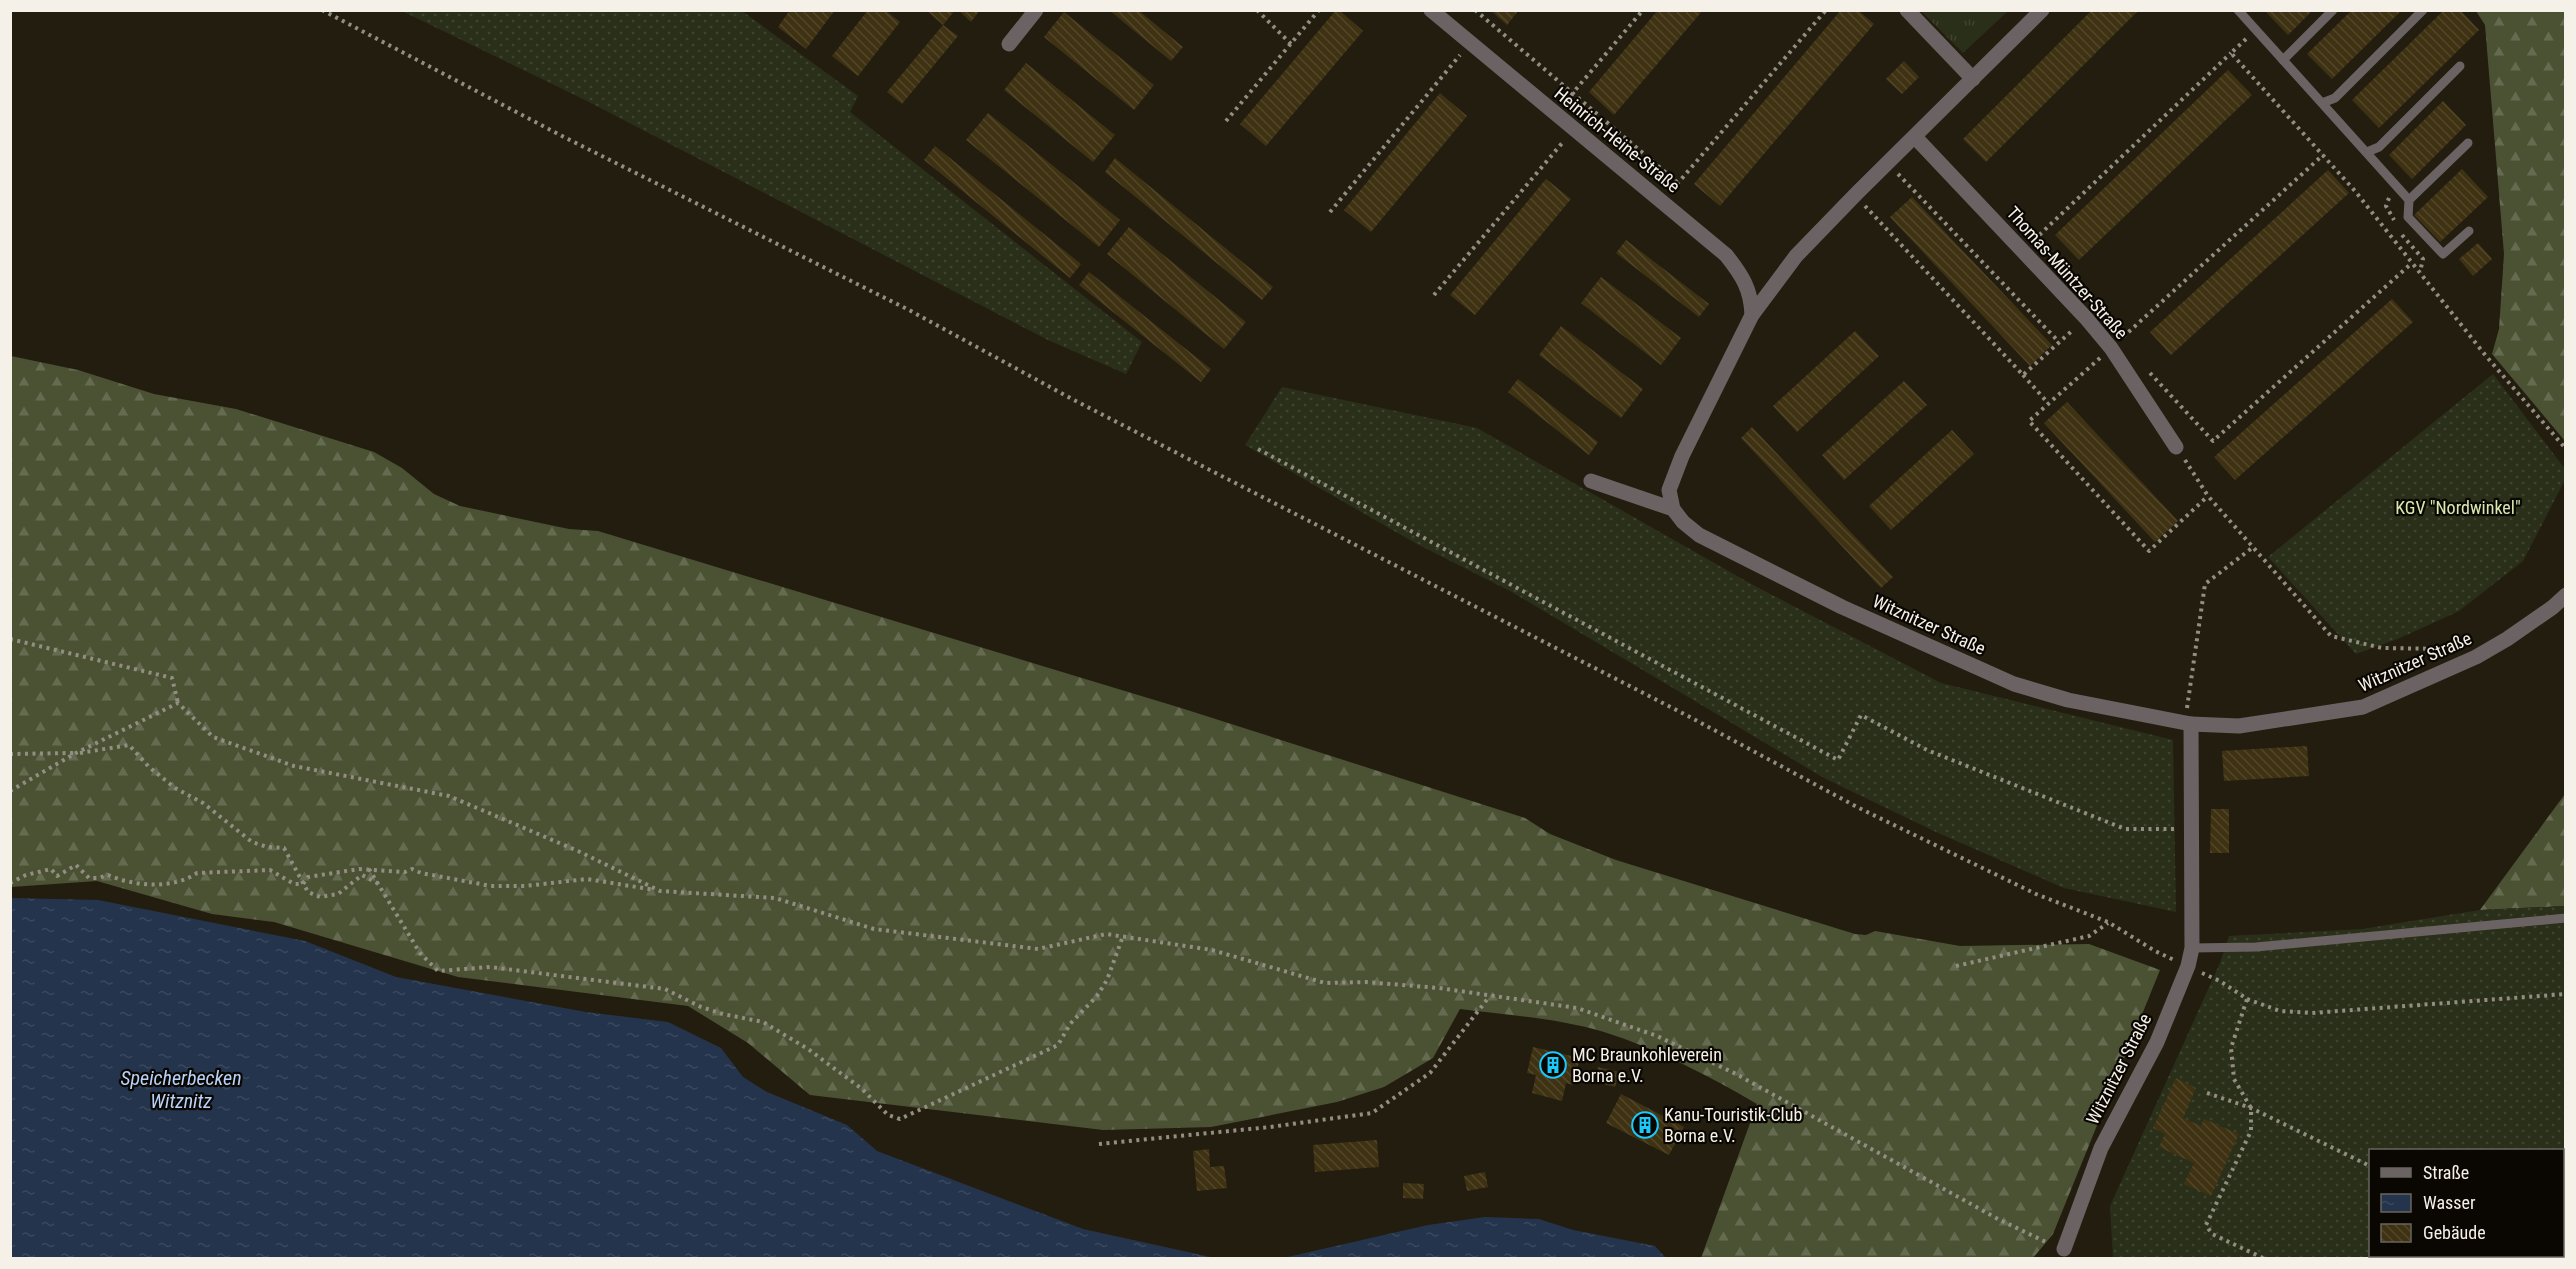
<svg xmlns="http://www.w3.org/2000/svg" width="2576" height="1269" font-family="'Roboto Condensed',sans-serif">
	<defs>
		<pattern id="forest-firs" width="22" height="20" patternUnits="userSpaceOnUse" patternTransform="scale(1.5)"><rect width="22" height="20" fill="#4a5233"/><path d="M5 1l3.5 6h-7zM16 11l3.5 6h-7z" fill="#656b51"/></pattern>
		<pattern id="park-tufts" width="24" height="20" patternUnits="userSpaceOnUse" patternTransform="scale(1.5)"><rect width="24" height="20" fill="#2a2f19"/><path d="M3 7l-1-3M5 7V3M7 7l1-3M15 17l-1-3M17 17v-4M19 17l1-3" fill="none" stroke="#3f432f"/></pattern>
		<pattern id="garden-dots" width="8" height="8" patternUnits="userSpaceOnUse" patternTransform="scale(1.5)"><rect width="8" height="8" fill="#2a2f19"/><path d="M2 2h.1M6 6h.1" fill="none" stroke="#3f432f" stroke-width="1.8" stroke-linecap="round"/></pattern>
		<pattern id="water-ripples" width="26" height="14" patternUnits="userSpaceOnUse" patternTransform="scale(1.5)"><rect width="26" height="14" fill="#24344d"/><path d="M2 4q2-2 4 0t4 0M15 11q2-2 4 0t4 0" fill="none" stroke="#3a485e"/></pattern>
		<pattern id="building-back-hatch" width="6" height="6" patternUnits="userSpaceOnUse" patternTransform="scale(1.5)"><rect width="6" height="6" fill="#3f3213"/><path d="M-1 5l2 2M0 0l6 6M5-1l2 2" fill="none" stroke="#52462a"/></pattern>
	</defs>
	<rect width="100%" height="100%" fill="#231d0f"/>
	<!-- forest -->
	<g fill="url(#forest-firs)">
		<path d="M2476 11H2565V441L2492 354 2499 329 2504 254 2485 25Z"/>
		<path d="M11 356 78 370 154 394 236 409 374 452 402 468 434 494 460 506 569 529 598 531 1181 708 1525 818 1550 834 1616 860 1855 934 1866 935 1875 931 1960 946 2089 944 2160 970 2053 1234 2033 1258H1701L1757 1104C1709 1076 1658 1049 1604 1032 1559 1018 1507 1015 1460 1009L1433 1058 1384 1087 1337 1102 1211 1127 1103 1130 810 1095 748 1043 688 1006 458 977 274 922 212 914 97 881 11 887Z"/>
		<path d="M2565 794V906L2480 910Z"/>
	</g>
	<!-- park -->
	<path fill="url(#park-tufts)" d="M1921 11H2008L1963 53Z"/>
	<!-- garden -->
	<g fill="url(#garden-dots)" fill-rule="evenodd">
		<path d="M402 11H742L858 96 850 112 1142 342 1126 374 1048 340 585 100Z"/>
		<path d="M2493 374 2565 469V480L2523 561 2459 611 2400 638 2356 654 2268 557Z"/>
		<path d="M1282 387 1477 428 1753 585 1941 683 2173 740 2176 912 2064 888 1936 832 1824 778 1510 591 1415 543 1245 445Z"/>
		<path d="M2565 906V1258H2113L2110 1206 2220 963 2229 936 2362 929 2480 910ZM2370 1150H2562V1256H2370Z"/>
	</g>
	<!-- water -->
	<g fill="url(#water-ripples)">
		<path d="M11 898 98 900 305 941 396 977 586 1012 668 1022 721 1048 743 1077 767 1092 847 1125 877 1151 1083 1229 1215 1258H11Z"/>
		<path d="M1485 1217 1539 1219 1573 1230 1655 1246 1666 1258H1283L1428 1225Z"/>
	</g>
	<!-- building -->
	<g fill="url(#building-back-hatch)">
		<path d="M790 10H835L806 49 778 27Z"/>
		<path d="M868 10H885L900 22 858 76 832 56Z"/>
		<path d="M926 10H955L943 25Z"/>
		<path d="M958 10H980L971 22Z"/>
		<path d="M1109 10H1138L1183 47 1171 61Z"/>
		<path d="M1336 10H1339L1363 31 1266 146 1240 124Z"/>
		<path d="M1490 10H1519L1507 25Z"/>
		<path d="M1658 10H1703L1614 115 1589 92Z"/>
		<path d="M1841 10H1858L1874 24 1720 206 1694 184Z"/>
		<path d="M2092 10H2139L1986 162 1963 139Z"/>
		<path d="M2264 10H2313L2288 35Z"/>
		<path d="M2352 10H2402L2332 79 2307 54Z"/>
		<path d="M2444 10H2460L2479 30 2379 128 2352 100Z"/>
		<path d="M1064 12 1154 85 1134 110 1044 37Z"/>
		<path d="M943 25 958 36 902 104 887 92Z"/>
		<path d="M1904 61 1919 77 1902 94 1886 79Z"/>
		<path d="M1026 63 1115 135 1093 162 1004 90Z"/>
		<path d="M2228 70 2252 95 2079 260 2055 235Z"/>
		<path d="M1440 93 1467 116 1371 232 1344 210Z"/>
		<path d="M2443 101 2466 125 2412 179 2389 155Z"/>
		<path d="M988 113 1120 220 1099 247 966 140Z"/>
		<path d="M935 146 1081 264 1070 278 924 160Z"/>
		<path d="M1115 158 1273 287 1262 300 1105 172Z"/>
		<path d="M2462 169 2488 197 2440 242 2414 215Z"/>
		<path d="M2328 170 2349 193 2171 355 2150 332Z"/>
		<path d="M1546 179 1571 199 1475 315 1450 295Z"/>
		<path d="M1912 197 2052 345 2030 366 1890 217Z"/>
		<path d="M1129 227 1246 322 1224 349 1107 254Z"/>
		<path d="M1626 240 1709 304 1699 317 1616 253Z"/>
		<path d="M2478 243 2492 259 2473 276 2459 259Z"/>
		<path d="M1089 272 1211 369 1201 382 1079 285Z"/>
		<path d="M1601 277 1681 338 1661 365 1581 303Z"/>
		<path d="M2392 299 2413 322 2235 480 2214 457Z"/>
		<path d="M1561 326 1643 389 1621 418 1539 355Z"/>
		<path d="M1855 331 1879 356 1797 432 1773 406Z"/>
		<path d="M1518 379 1598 442 1589 455 1508 392Z"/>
		<path d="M1904 381 1927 405 1844 480 1822 455Z"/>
		<path d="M2067 402 2178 521 2155 542 2044 423Z"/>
		<path d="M1752 427 1893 577 1881 588 1741 438Z"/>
		<path d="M1952 430 1974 454 1891 530 1869 506Z"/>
		<path d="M2307 746 2309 776 2224 781 2222 751Z"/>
		<path d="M2211 809H2229V853H2210Z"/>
		<path d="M1533 1047 1580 1058 1573 1085 1566 1083 1562 1101 1532 1093 1536 1075 1527 1073Z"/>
		<path d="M1598 1067 1619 1072 1615 1087 1595 1082Z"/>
		<path d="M2176 1078 2196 1088 2183 1118 2201 1126 2204 1119 2239 1134 2211 1196 2184 1184 2194 1163 2159 1147 2165 1134 2153 1128Z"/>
		<path d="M1621 1094 1684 1127 1669 1155 1606 1123Z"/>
		<path d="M1377 1140 1379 1167 1315 1172 1313 1145Z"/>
		<path d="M1209 1149 1210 1167 1224 1166 1227 1188 1197 1191 1193 1151Z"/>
		<path d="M1485 1172 1488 1187 1467 1191 1464 1176Z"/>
		<path d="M1403 1183 1424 1184 1423 1199 1403 1198Z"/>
	</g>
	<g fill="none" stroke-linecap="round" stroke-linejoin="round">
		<!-- path -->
		<g stroke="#938e82" stroke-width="4" stroke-dasharray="3 4.5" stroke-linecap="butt">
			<path d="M322 10 562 136 909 310 1072 399 1688 716 1859 808 2036 894 2108 922 2155 951 2174 960"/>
			<path d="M1257 10 1291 44"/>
			<path d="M1475 10 1678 183"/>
			<path d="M2246 39 2231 53 2355 191 2486 356 2566 449"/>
			<path d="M1566 101 1643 10"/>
			<path d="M1226 121 1319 10"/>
			<path d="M1898 174 2059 342"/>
			<path d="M1672 190 1826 10"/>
			<path d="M2389 198 2386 206 2394 220"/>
			<path d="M1865 206 2023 375 2074 329"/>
			<path d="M1330 212 1460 55"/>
			<path d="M2402 235 2423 259 2420 272"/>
			<path d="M2034 240 2231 53"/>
			<path d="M1434 295 1563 142"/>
			<path d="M2123 337 2323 155"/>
			<path d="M2100 358 2029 421 2149 551 2208 496"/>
			<path d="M2150 373 2213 441 2412 263"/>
			<path d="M2023 375 2048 403"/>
			<path d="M1258 449 1838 760 1861 715 1927 750 2125 829H2177"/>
			<path d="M2185 460 2208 496 2331 636 2382 648 2449 649"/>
			<path d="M10 639 172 678 178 703"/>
			<path d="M2187 708 2205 584 2252 548"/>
			<path d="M80 753 129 745 149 767 175 788 203 803 252 842 267 847 284 848 308 892 320 897 338 894 362 875 379 884"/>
			<path d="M10 754 73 753"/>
			<path d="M10 791 76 753 178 703 213 737 294 766 449 796 578 851 660 891 775 898 874 929 1038 949 1106 934 1212 950 1325 983 1366 982 1439 988 1577 1008 1657 1036 1736 1074 1998 1219 2048 1243"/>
			<path d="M369 869 420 953 438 971 490 967 665 989 701 1007 723 1014 763 1022 808 1049 862 1089 888 1115 900 1119 1058 1045 1070 1024 1097 996 1107 980 1123 936"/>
			<path d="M10 883 26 875 51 869 57 876 76 865 89 878H98L108 875C133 886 172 890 197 873L270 870 294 884H303L308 877 359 869 405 872 412 869 421 873 491 886H525L587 879 655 890"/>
			<path d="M1956 966 2089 936 2108 923"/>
			<path d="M2202 973 2220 981 2247 999 2231 1048 2234 1079 2251 1108V1131L2206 1225 2212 1234 2263 1258"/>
			<path d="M2247 999 2280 1011 2312 1013 2566 994"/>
			<path d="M2207 1093 2251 1108 2370 1166"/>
			<path d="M1099 1144 1270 1127 1372 1113 1430 1073 1489 997"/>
			<path d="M2550 1256 2555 1258"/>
		</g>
		<!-- service -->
		<g stroke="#6b6264" stroke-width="9">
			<path d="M2238 10 2409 200"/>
			<path d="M2283 60 2333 10"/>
			<path d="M2322 103 2335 98 2423 10"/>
			<path d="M2468 143 2409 200 2408 217 2443 254 2469 231"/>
			<path d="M2367 152 2379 147 2460 66"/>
			<path d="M2192 948 2256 947 2566 918"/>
		</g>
		<!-- minor -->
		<g stroke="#6b6264" stroke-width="15">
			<path d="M1431 10 1726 255C1742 275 1751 289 1752 315"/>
			<path d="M1907 10 1973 79"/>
			<path d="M2042 10 1857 193 1796 256 1752 315 1682 456 1669 490 1673 509 1683 522 1699 535 1842 607 2014 684 2068 700 2191 724 2239 726 2363 707 2476 657 2507 639 2553 607 2566 595"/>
			<path d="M1009 44 1036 10"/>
			<path d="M1915 137 2086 318 2111 348 2176 447"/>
			<path d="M1591 481 1673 509"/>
			<path d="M2064 1249 2101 1148 2157 1042 2188 966 2192 948 2191 724"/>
		</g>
	</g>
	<!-- icons -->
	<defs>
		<g id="building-ring" transform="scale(1.35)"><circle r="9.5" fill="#0a0703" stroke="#1acafc" stroke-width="1.5"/><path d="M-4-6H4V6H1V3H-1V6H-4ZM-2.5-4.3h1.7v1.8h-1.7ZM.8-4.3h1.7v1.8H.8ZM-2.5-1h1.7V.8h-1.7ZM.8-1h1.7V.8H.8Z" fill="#1acafc"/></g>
	</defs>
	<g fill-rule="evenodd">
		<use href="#building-ring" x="1553" y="1065"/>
		<use href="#building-ring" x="1645" y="1125"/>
	</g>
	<g text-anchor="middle" stroke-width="4.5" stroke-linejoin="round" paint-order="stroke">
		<!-- street labels -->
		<g font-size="18" fill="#f6f1e8" stroke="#0a0703">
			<text transform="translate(1617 140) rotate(39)" y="6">Heinrich-Heine-Straße</text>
			<text transform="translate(2067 273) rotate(48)" y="6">Thomas-Müntzer-Straße</text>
			<text transform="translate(1929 625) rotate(24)" y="6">Witznitzer Straße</text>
			<text transform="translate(2415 662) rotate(-24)" y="6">Witznitzer Straße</text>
			<text transform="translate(2119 1069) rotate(-63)" y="6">Witznitzer Straße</text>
		</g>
		<!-- park labels -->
		<g font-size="18" fill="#d9e9ae" stroke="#0a0703">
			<text x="2458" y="514">KGV "Nordwinkel"</text>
		</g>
		<!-- poi labels -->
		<g font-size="18" fill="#f6f1e8" stroke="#0a0703" text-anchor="start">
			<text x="1572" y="1061">MC Braunkohleverein<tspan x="1572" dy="21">Borna e.V.</tspan></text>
			<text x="1664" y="1121">Kanu-Touristik-Club<tspan x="1664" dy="21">Borna e.V.</tspan></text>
		</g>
		<!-- water labels -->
		<g font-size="20" font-style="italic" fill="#b8d2fb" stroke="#0a0703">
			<text x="181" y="1085">Speicherbecken<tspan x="181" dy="23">Witznitz</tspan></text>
		</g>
	</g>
	<!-- border -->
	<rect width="2576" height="1269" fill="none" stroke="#f6f1e8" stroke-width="24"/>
	<!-- legend -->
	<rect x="2369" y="1149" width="195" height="108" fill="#0a0703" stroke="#68655f" stroke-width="1.5"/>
	<rect x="2381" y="1168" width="30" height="9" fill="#6b6264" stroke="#68655f" stroke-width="1.5"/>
	<text x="2423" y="1179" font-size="18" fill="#f6f1e8">Straße</text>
	<rect x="2381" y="1194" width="30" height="18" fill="url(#water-ripples)" stroke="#68655f" stroke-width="1.5"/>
	<text x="2423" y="1209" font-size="18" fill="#f6f1e8">Wasser</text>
	<rect x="2381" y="1224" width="30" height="18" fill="url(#building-back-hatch)" stroke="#68655f" stroke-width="1.5"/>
	<text x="2423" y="1239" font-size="18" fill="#f6f1e8">Gebäude</text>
</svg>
